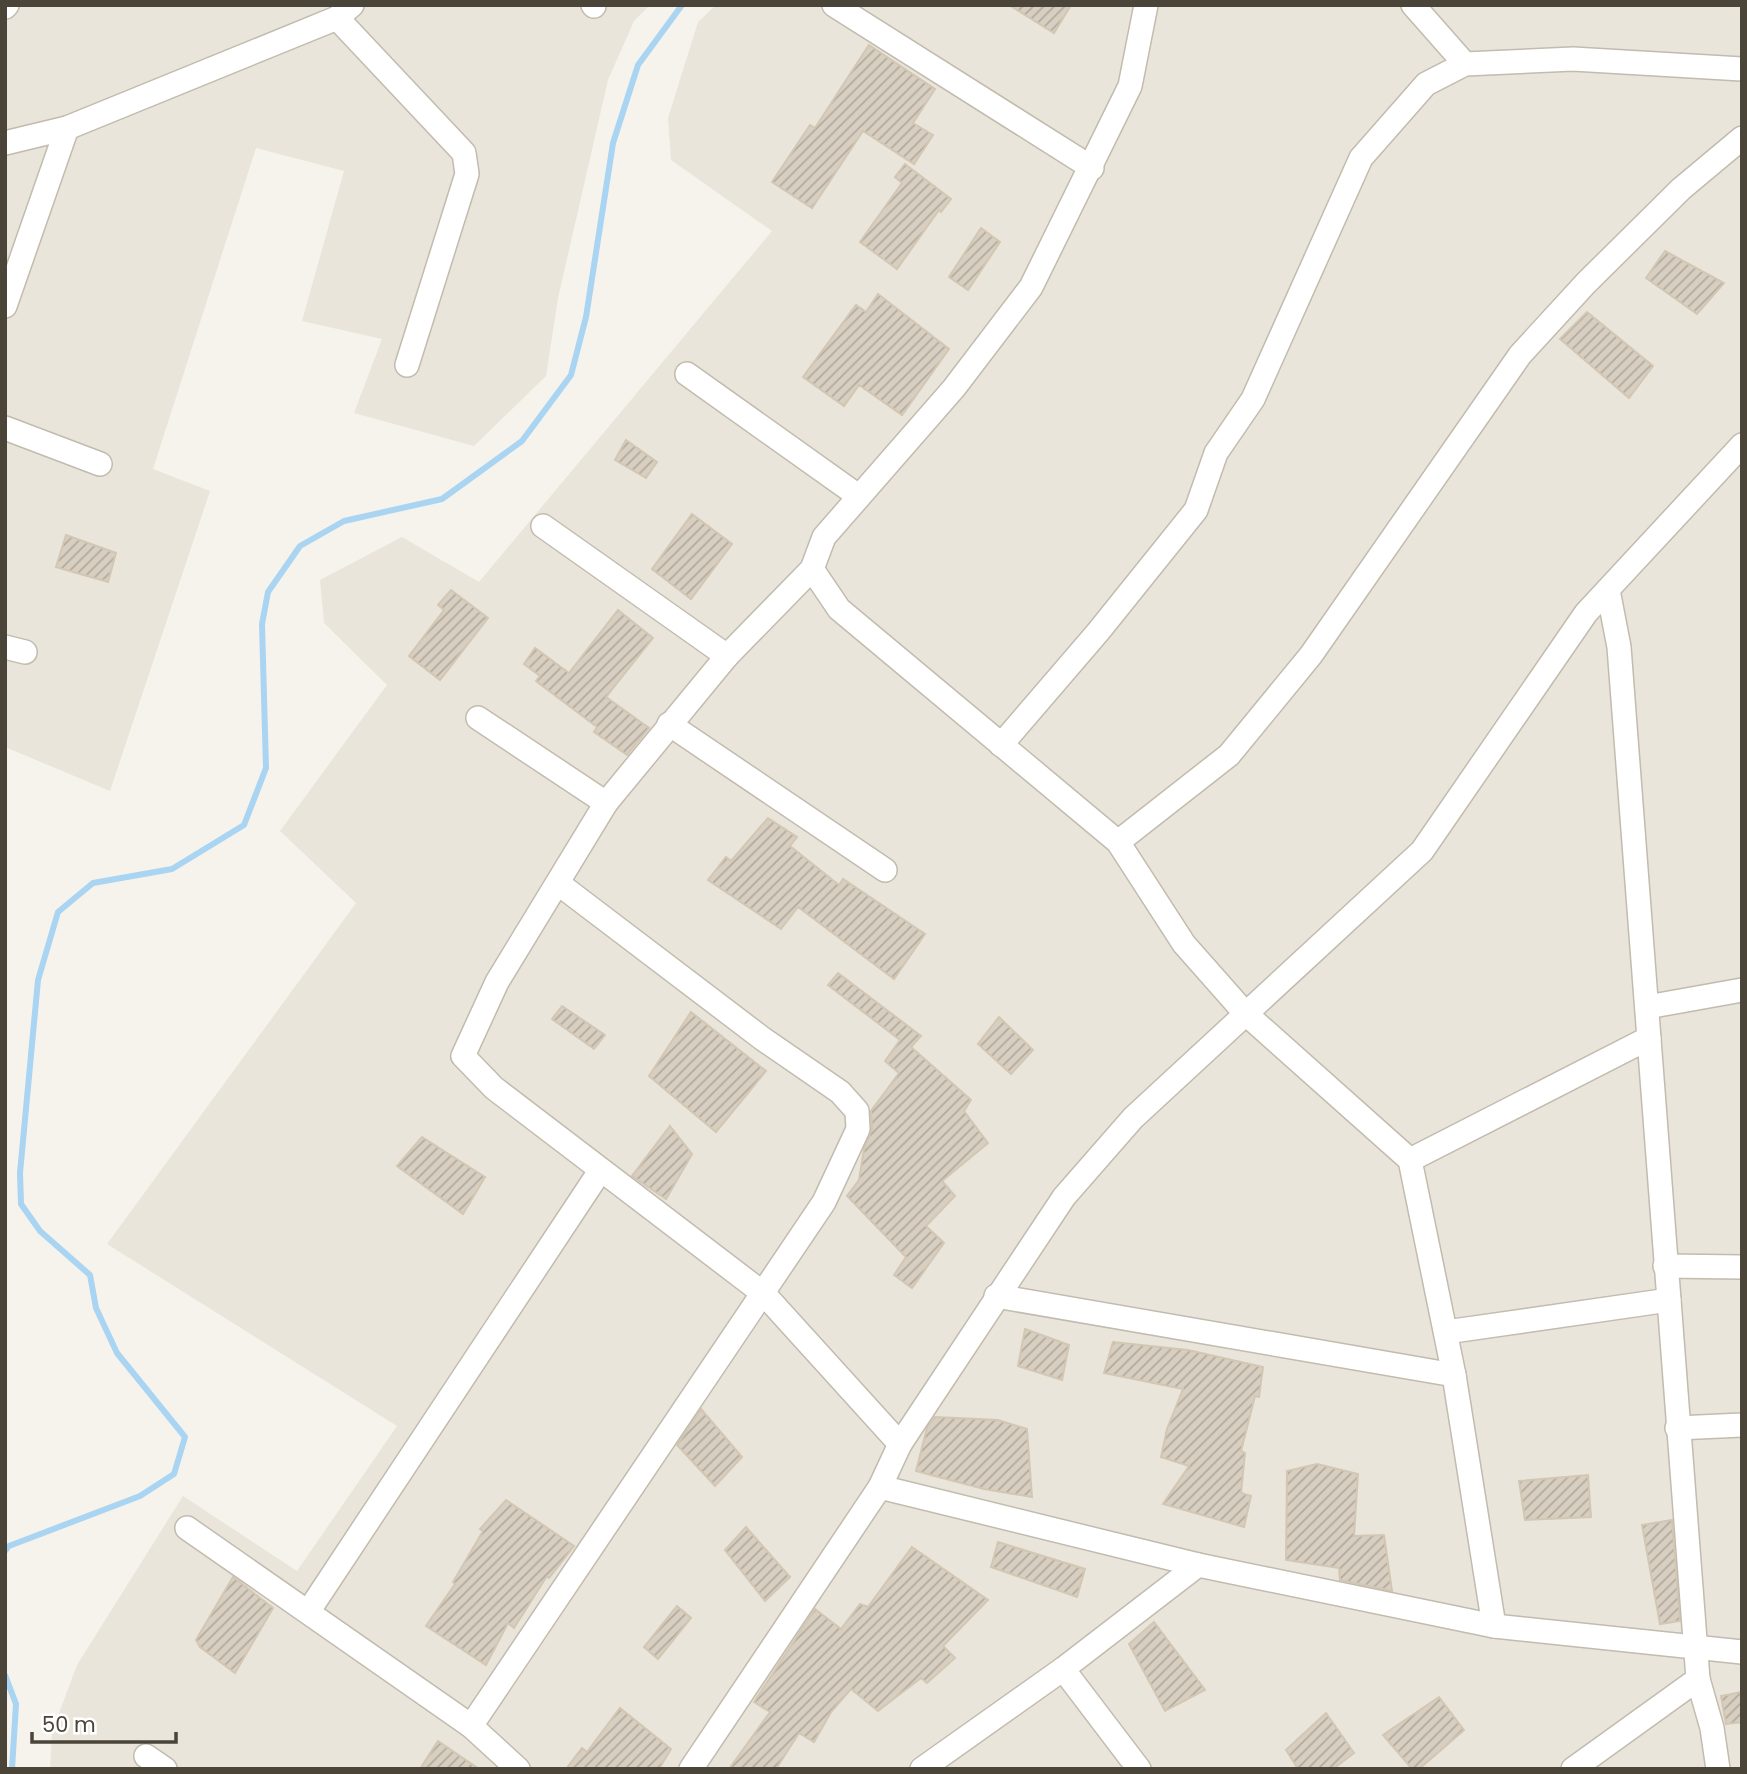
<svg xmlns="http://www.w3.org/2000/svg" width="1747" height="1774" font-family="Poppins,sans-serif">
	<defs>
		<pattern id="building-hatch" width="6" height="6" patternUnits="userSpaceOnUse" patternTransform="scale(1.75)"><rect width="6" height="6" fill="#d8cfc1"/><path d="M-1 1l2-2M0 6l6-6M5 7l2-2" fill="none" stroke="#b1aa9e"/></pattern>
	</defs>
	<rect width="100%" height="100%" fill="#f6f3ec"/>
	<!-- residential -->
	<g fill="#eae5da">
		<path d="M5 5H650L634 21 608 80 558 298 546 376 474 446 354 413 382 339 302 321 344 171 256 148 153 469 210 491 110 791 5 747Z"/>
		<path d="M716 5H1742V1769H50L52 1732 77 1665 183 1496 297 1571 397 1426 107 1244 356 903 280 831 387 685 324 623 320 580 402 537 479 582 772 231 671 160 668 118 698 22Z"/>
	</g>
	<g fill="none" stroke-linecap="round" stroke-linejoin="round">
		<!-- stream -->
		<g stroke="#a9d4f2" stroke-width="6">
			<path d="M5 1551 9 1546 140 1496 174 1474 185 1437 117 1353 96 1308 90 1275 40 1231 21 1204 20 1173 38 980 58 912 93 883 172 869 244 825 266 768 262 624 268 592 300 546 344 521 442 499 522 441 571 375 586 317 613 143 638 65 682 5"/>
			<path d="M5 1675 16 1704 12 1769"/>
		</g>
	</g>
	<!-- building -->
	<g fill="url(#building-hatch)" stroke="#d3c7b4" stroke-width="2">
		<path d="M1009 5H1071L1054 33Z"/>
		<path d="M869 45 935 89 913 123 933 135 914 164 863 131 812 208 772 182 810 125 815 128Z"/>
		<path d="M905 164 951 199 941 212 939 210 897 269 860 242 902 183 895 177Z"/>
		<path d="M981 228 1000 242 968 290 949 277Z"/>
		<path d="M1665 251 1724 283 1697 314 1646 278Z"/>
		<path d="M878 294 949 349 902 415 859 385 844 406 803 377 856 305 866 312Z"/>
		<path d="M1587 312 1653 366 1629 398 1560 339Z"/>
		<path d="M626 440 657 462 646 478 615 460Z"/>
		<path d="M692 514 732 544 691 599 652 569Z"/>
		<path d="M66 535 116 553 108 582 56 567Z"/>
		<path d="M451 590 488 618 440 680 409 656 444 610 438 605Z"/>
		<path d="M618 610 653 638 606 697 649 728 627 755 594 732 597 727 536 681 540 676 524 664 535 648 569 673Z"/>
		<path d="M768 818 797 837 790 846 839 885 843 879 925 934 894 979 798 907 781 929 708 880 726 857 731 861Z"/>
		<path d="M838 973 921 1036 911 1047 971 1100 964 1111 988 1143 942 1181 955 1196 926 1226 944 1243 912 1288 894 1275 906 1257 847 1196 859 1180 864 1149 872 1129 871 1111 899 1073 885 1061 900 1040 828 985Z"/>
		<path d="M562 1006 605 1035 594 1049 552 1019Z"/>
		<path d="M691 1012 766 1071 716 1132 649 1076Z"/>
		<path d="M999 1017 1033 1050 1011 1074 978 1044Z"/>
		<path d="M670 1126 692 1154 666 1199 632 1176Z"/>
		<path d="M422 1137 485 1177 463 1214 397 1166Z"/>
		<path d="M1025 1329 1069 1345 1062 1380 1018 1366Z"/>
		<path d="M1113 1342 1188 1350 1263 1367 1259 1397 1255 1396 1241 1451 1245 1453 1241 1493 1251 1496 1244 1527 1163 1504 1189 1466 1161 1457 1167 1429 1183 1389 1104 1373Z"/>
		<path d="M701 1409 742 1457 715 1486 677 1445Z"/>
		<path d="M935 1417 998 1420 1027 1429 1032 1497 984 1489 916 1471 927 1428Z"/>
		<path d="M1317 1464 1358 1474 1354 1536 1384 1535 1392 1591 1340 1580 1339 1568 1286 1560 1287 1471Z"/>
		<path d="M1588 1475 1591 1517 1525 1520 1519 1481Z"/>
		<path d="M506 1500 574 1546 549 1578 547 1576 514 1628 508 1623 486 1665 426 1626 455 1584 453 1582 483 1531 480 1529Z"/>
		<path d="M1672 1520 1680 1621 1660 1624 1642 1525Z"/>
		<path d="M746 1527 790 1577 765 1601 725 1550Z"/>
		<path d="M998 1542 1085 1569 1077 1597 991 1567Z"/>
		<path d="M912 1547 988 1600 943 1646 955 1658 927 1683 921 1678 878 1711 851 1689 831 1712 814 1742 799 1733 776 1769H729L770 1712 754 1702 815 1609 841 1629 860 1604 868 1607Z"/>
		<path d="M233 1577 273 1608 235 1673 200 1647 196 1640Z"/>
		<path d="M677 1606 691 1618 658 1659 644 1647Z"/>
		<path d="M1154 1622 1205 1690 1165 1711 1129 1644Z"/>
		<path d="M1742 1692V1722L1726 1724 1721 1696Z"/>
		<path d="M1439 1697 1464 1730 1419 1769H1412L1383 1735Z"/>
		<path d="M620 1708 671 1749 659 1769H566L582 1748 587 1752Z"/>
		<path d="M1326 1713 1354 1753 1333 1769H1298L1286 1750Z"/>
		<path d="M438 1741 479 1769H420Z"/>
	</g>
	<g fill="none" stroke-linecap="round" stroke-linejoin="round">
		<!-- street casing -->
		<g stroke="#c2bbae" stroke-width="26">
			<g id="street">
				<path d="M593 5 594 6"/>
				<path d="M834 5 1092 168"/>
				<path d="M1413 5 1465 64"/>
				<path d="M5 7 7 5"/>
				<path d="M337 18 464 153 467 174 407 365"/>
				<path d="M5 143 67 128 337 18 352 5"/>
				<path d="M5 306 67 128"/>
				<path d="M687 374 857 495"/>
				<path d="M5 428 100 464"/>
				<path d="M543 526 727 656"/>
				<path d="M812 569 839 609 1118 842 1184 944 1245 1013 1410 1160 1454 1375"/>
				<path d="M5 647 25 652"/>
				<path d="M478 718 606 803"/>
				<path d="M669 724 885 870"/>
				<path d="M1001 745 1098 632 1196 510 1216 453 1253 399 1361 158 1426 84 1465 64 1573 59 1742 69"/>
				<path d="M1118 842 1229 755 1311 655 1520 355 1586 283 1681 189 1742 138"/>
				<path d="M1647 1007 1742 990"/>
				<path d="M1410 1160 1649 1038"/>
				<path d="M1665 1266 1742 1267"/>
				<path d="M996 1296 1454 1375 1494 1626"/>
				<path d="M1446 1332 1669 1300"/>
				<path d="M1677 1428 1742 1425"/>
				<path d="M900 1444 764 1294 494 1088 463 1056 497 982 606 803 727 656 812 569 824 537 954 388 1031 287 1130 86 1146 5"/>
				<path d="M880 1487 1198 1565 1494 1626 1742 1652"/>
				<path d="M187 1528 471 1726 518 1769"/>
				<path d="M308 1612 600 1171"/>
				<path d="M1063 1669 1139 1769"/>
				<path d="M1698 1679 1712 1728 1718 1769"/>
				<path d="M471 1726 824 1202 858 1129 857 1111 840 1092 763 1039 559 884"/>
				<path d="M146 1756 165 1769"/>
				<path d="M691 1769 880 1487 900 1444 1064 1197 1133 1118 1422 851 1586 613 1742 445"/>
				<path d="M922 1769 1063 1669 1198 1565"/>
				<path d="M1573 1769 1698 1679 1619 647 1608 590"/>
			</g>
		</g>
		<!-- street -->
		<use href="#street" stroke="#fff" stroke-width="23"/>
	</g>
	<!-- border -->
	<rect width="1747" height="1774" fill="none" stroke="#4b4439" stroke-width="14"/>
	<!-- scale -->
	<path d="M32 1732v10h144v-10" fill="none" stroke="#4b4439" stroke-width="3.5"/>
	<text x="42" y="1732" font-size="21" fill="#4b4439" stroke="#ffffff" stroke-width="5" paint-order="stroke">50 m</text>
</svg>
